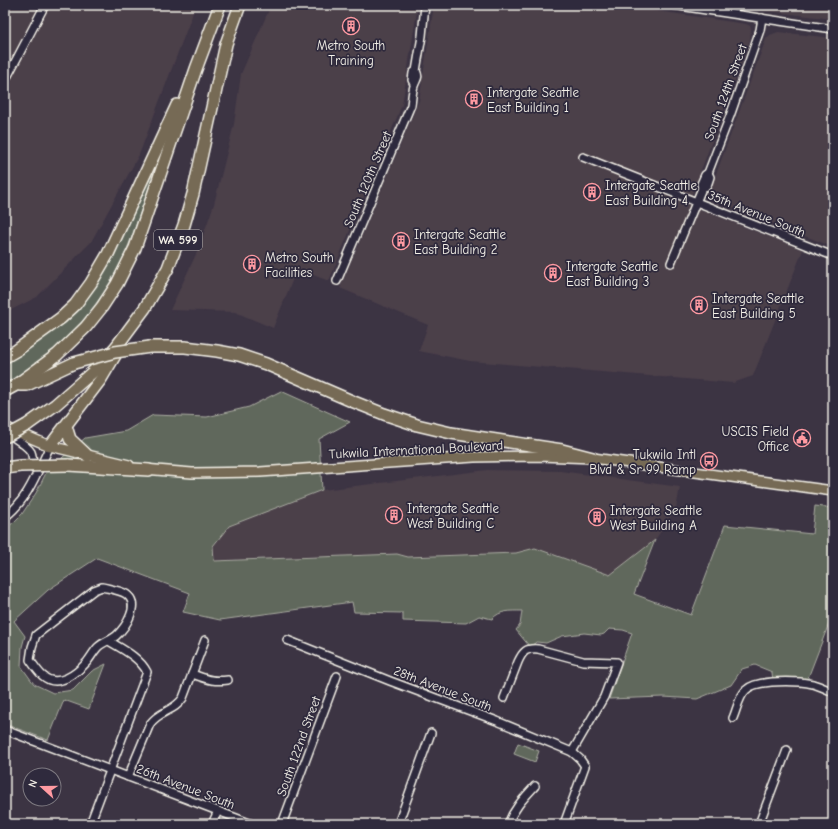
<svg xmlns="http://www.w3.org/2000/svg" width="838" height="829" font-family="'Comic Neue',sans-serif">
	<rect width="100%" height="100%" fill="#3c3443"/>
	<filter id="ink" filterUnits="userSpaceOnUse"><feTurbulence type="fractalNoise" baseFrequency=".025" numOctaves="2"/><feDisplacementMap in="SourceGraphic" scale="8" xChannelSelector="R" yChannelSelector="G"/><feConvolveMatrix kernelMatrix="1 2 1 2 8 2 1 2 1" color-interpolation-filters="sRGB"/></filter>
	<g filter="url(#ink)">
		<!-- built -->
		<g fill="#4b3f4a">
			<path d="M5 5H196L139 155 91 242 37 297 5 313Z"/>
			<path d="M271 5H418L402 105 329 281 297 269 273 328 235 312 170 310 198 250 214 204 234 124 241 74Z"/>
			<path d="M434 5H617L746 24 750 26 751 29 750 40 691 197 699 209 803 250 753 376 733 383 470 361 419 351 428 325 340 288 419 101Z"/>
			<path d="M722 5H833V19L727 6Z"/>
			<path d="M778 32 833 38V247L711 199 709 193 766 39 770 35Z"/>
			<path d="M487 470 560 471 680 487 676 509 655 540 610 575 535 548 516 553 408 557 397 554 213 561V546L229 526 322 490Z"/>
		</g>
		<!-- green -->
		<g fill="#61685b" stroke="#aaaca2">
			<path d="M160 156C151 181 143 206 134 231 129 244 124 258 117 270 92 317 52 359 5 383V363L25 350 69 315Z"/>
			<path d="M281 391 350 422 319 439 322 490 229 526 213 546 214 561 397 554 408 557 516 553 535 548 610 575 655 540 634 594 691 615 725 525 812 534 815 506 833 508V613L806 683 773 682 772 672 755 665 742 669 731 685 697 699 663 697 609 699 632 633 623 630 609 629 604 634 601 635 584 633 562 636 546 643 536 642 530 647 516 630 520 625 522 611C511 611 500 610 492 619L479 616 466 623 403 621V613L354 612 352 602 220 620 183 612 190 593 97 558 48 590 14 621 25 636 22 647 21 666 34 684 53 693 73 690 92 671 106 664 89 709 64 700 48 740 5 724V529L14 522 22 514 36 493 47 471 85 438 126 431 153 415 207 417 249 407Z"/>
			<path d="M518 743 539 751 535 762 514 754Z"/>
		</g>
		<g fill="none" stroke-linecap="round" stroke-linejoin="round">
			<!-- minor casing -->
			<g stroke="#f4f1e8" stroke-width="10">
				<g id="minor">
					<path d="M673 5 833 29"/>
					<path d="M5 81 45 5"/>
					<path d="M414 84 412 80 413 73 416 71"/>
					<path d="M583 157 833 256"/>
					<path d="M702 188 707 186 710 177 708 173"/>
					<path d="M671 263 702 188 701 184 705 175 708 173 730 116 760 30 762 18"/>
					<path d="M337 281 411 105C412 99 412 92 414 86 416 79 420 78 416 71L422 36 425 5"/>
					<path d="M7 433C14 438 27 445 31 452 33 457 33 463 34 469"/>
					<path d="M5 517C28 500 38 470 50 446"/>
					<path d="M102 587C110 589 119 590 126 594 141 604 126 627 116 636 111 640 103 642 98 647 94 651 91 657 87 662 77 673 58 689 43 676 38 672 34 665 30 660L32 647 36 635 94 590Z"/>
					<path d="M287 640 390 681 497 721 572 752 580 759 585 766 564 824"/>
					<path d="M192 674C207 679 212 682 228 680"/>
					<path d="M504 698 518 662C523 651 526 648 538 649L583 661 617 662 604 697 572 752"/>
					<path d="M733 718C737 709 739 696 746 690 757 679 798 681 813 684 820 686 826 689 833 692"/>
					<path d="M5 730 252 824"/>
					<path d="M128 777 150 724C160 710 174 712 183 698L205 640"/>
					<path d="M90 824 147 672C139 657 122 649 109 641"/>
					<path d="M212 824 218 811"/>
					<path d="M282 824 337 676"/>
					<path d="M398 824 431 733"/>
					<path d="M508 824C514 808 524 798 535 786"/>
					<path d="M759 824 787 750"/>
				</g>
			</g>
			<!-- major casing -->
			<g stroke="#f4f1e8" stroke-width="12">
				<g id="major">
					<path d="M5 427 50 446 129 465"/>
					<path d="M144 469 192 473 260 472 474 457 539 456 593 458 833 491"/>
				</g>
			</g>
			<!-- highway casing -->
			<g stroke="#f4f1e8" stroke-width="14">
				<g id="highway">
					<path d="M150 347H185L217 351 239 355 266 364 354 402 384 414 417 425 451 433 562 450 593 458"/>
					<path d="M5 357 17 350 61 318 75 305 91 283 108 254 177 105"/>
					<path d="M20 385H27L74 363"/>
					<path d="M5 391 16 385 57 355 86 327 102 307 117 284 135 248 196 69 220 5"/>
					<path d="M27 425 55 405 95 370 116 347 145 308 168 268 184 225 193 194 226 44 240 5"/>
					<path d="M66 426 70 439 88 456"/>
					<path d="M50 446 101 379 117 352"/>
					<path d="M68 465 149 470"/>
					<path d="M5 468 20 466"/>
				</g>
			</g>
			<!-- minor -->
			<use href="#minor" stroke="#2f2a3d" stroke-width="7"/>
			<!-- major -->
			<use href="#major" stroke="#766a55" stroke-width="9"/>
			<!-- highway -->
			<use href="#highway" stroke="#766a55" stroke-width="11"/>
			<!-- highway-bridge casing -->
			<g stroke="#f4f1e8" stroke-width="14" stroke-linecap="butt">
				<g id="highway-bridge">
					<path d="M74 363 115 352 150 347"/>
					<path d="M5 437 27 425"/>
					<path d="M20 466 68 465"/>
				</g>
			</g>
			<!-- highway-bridge -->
			<use href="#highway-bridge" stroke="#766a55" stroke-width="11"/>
		</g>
	</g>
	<!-- icons -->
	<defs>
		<g id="building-ring" transform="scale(0.9)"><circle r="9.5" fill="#2f2a3d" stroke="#ff9aa2" stroke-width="1.5"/><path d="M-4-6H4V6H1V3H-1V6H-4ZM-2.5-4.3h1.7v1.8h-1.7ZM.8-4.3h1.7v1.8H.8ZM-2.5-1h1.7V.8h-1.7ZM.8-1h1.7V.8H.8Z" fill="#ff9aa2"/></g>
		<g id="civic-ring" transform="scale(0.9)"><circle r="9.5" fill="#2f2a3d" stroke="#ff9aa2" stroke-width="1.5"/><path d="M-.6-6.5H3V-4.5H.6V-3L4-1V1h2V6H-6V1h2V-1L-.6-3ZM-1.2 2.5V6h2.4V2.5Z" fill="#ff9aa2"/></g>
		<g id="bus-ring" transform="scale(0.9)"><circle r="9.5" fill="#2f2a3d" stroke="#ff9aa2" stroke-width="1.5"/><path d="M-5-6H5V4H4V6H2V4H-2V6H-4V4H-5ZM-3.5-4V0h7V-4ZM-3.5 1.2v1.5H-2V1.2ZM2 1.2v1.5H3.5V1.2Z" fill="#ff9aa2"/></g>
	</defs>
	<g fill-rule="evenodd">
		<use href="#building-ring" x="351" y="26"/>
		<use href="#building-ring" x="474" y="99"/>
		<use href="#building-ring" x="592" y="192"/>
		<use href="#building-ring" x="401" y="241"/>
		<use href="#building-ring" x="252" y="264"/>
		<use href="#building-ring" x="553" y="273"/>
		<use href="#building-ring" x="699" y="305"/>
		<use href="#civic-ring" x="802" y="438"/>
		<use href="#bus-ring" x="709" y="461"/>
		<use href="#building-ring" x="394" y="515"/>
		<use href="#building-ring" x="597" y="517"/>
	</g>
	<g text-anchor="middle" stroke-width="3.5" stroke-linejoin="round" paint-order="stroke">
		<!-- shield labels -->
		<rect fill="#2f2a3d" stroke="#b9b5b5" stroke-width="1" x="154" y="230" width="48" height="20" rx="3"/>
		<g font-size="12" font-weight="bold" fill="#f4f1e8">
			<text x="178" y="244">WA 599</text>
		</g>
		<!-- poi labels -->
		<g font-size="13" fill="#f4f1e8" stroke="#2f2a3d" text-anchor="start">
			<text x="351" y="50" text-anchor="middle">Metro South<tspan x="351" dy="15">Training</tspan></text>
			<text x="487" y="97">Intergate Seattle<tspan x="487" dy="15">East Building 1</tspan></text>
			<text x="605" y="190">Intergate Seattle<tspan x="605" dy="15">East Building 4</tspan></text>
			<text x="414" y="239">Intergate Seattle<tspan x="414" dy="15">East Building 2</tspan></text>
			<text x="265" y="262">Metro South<tspan x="265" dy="15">Facilities</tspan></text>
			<text x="566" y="271">Intergate Seattle<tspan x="566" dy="15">East Building 3</tspan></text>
			<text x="712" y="303">Intergate Seattle<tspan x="712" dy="15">East Building 5</tspan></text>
			<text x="789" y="436" text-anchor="end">USCIS Field<tspan x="789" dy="15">Office</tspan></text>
			<text x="696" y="459" text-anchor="end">Tukwila Intl<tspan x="696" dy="15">Blvd &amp; Sr 99 Ramp</tspan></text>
			<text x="407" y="513">Intergate Seattle<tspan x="407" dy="15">West Building C</tspan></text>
			<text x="610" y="515">Intergate Seattle<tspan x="610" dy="15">West Building A</tspan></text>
		</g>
		<!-- street labels -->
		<g font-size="13" fill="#f4f1e8" stroke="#2f2a3d">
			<text transform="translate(725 92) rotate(-70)" y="5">South 124th Street</text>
			<text transform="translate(367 179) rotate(-67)" y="5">South 120th Street</text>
			<text transform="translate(757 213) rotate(22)" y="5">35th Avenue South</text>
			<text transform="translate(416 449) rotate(-3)" y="5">Tukwila International Boulevard</text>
			<text transform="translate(443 688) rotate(21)" y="5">28th Avenue South</text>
			<text transform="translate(298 746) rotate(-70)" y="5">South 122nd Street</text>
			<text transform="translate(186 786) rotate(21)" y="5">26th Avenue South</text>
		</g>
	</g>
	<!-- margin -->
	<rect width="838" height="829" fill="none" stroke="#2f2a3d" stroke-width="20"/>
	<rect x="10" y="10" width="818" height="809" fill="none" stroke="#f4f1e8" stroke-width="1.5" filter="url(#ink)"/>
	<!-- north arrow -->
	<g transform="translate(42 787) rotate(291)"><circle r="19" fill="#2f2a3d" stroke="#7e7a81"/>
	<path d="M0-3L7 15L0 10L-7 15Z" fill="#ff9aa2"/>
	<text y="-6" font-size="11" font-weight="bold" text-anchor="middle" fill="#f4f1e8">N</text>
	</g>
</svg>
